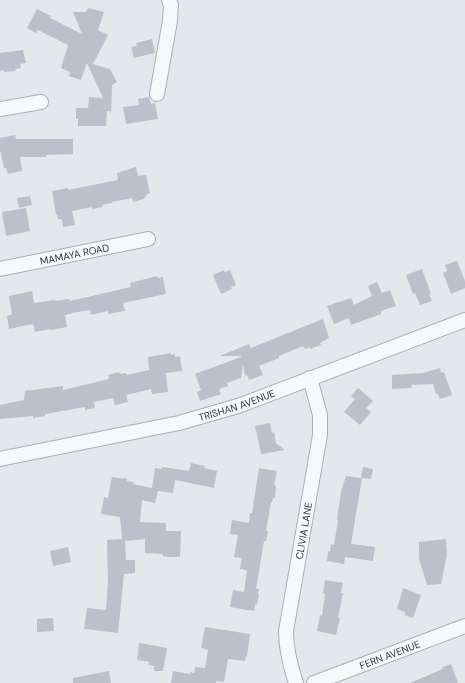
<svg xmlns="http://www.w3.org/2000/svg" width="465" height="683" font-family="'DM Sans',sans-serif">
	<rect width="100%" height="100%" fill="#e4e7ec"/>
	<!-- building -->
	<g fill="#bbc0ca">
		<path d="M88 8 104 12 98 30 108 35 93 64 110 69 117 82 112 85 111 115 110 111H107L106 126H78V119H76V108H88L89 97 103 98 87 63 81 80 69 76 70 72 61 68 68 45 38 30 36 33 27 28 37 9 51 16 50 18 82 34 73 12H86Z"/>
		<path d="M152 39 155 53 134 58 131 47 137 46 136 43Z"/>
		<path d="M23 50 26 63 20 64 21 68 15 69 16 71 4 72V70L0 71V53Z"/>
		<path d="M149 97 151 104 155 103 158 119 126 124 123 107 139 105 138 99Z"/>
		<path d="M15 135 16 139H73V154L46 155V157H20L22 171 8 174 6 168H4L0 150V138Z"/>
		<path d="M136 167 138 176 146 175 150 193 147 194 144 199 133 202 132 198 112 202V203L102 205 103 207 92 209V207L72 211 75 225 63 227 62 219H58L57 214 56 215 52 191 68 188V190L118 180 117 173Z"/>
		<path d="M30 196 32 205 19 208 17 198Z"/>
		<path d="M26 208 30 231 6 236 2 212Z"/>
		<path d="M457 261 465 281V288L451 294 443 273 447 271 445 265Z"/>
		<path d="M422 269 431 294H429L432 301 420 305 415 293 413 294 406 275Z"/>
		<path d="M224 270V272L230 270 236 285 231 287 232 289 221 294 213 275Z"/>
		<path d="M157 276 158 278 163 277 166 294 123 303 125 311 108 314V311L91 315 90 310 71 313V314L65 315 67 327 50 330V329L35 332 33 324 9 329 7 316 12 314 9 296 32 291 34 303 55 300V301L69 299 70 301 131 287 130 283Z"/>
		<path d="M377 282 382 293 390 290 396 306 381 311V314L351 325 349 318 334 324 327 306 351 298 354 305 372 296 368 286Z"/>
		<path d="M323 319 329 338 320 343 321 345 310 349V347L305 349 303 346 279 356V358L259 366 263 375 249 380 247 375 245 376 243 364 241 378 227 383 228 386 219 389 221 394 200 401 197 392 201 390 195 374 241 357V356H220L249 344 251 348Z"/>
		<path d="M171 353V355L175 354V357L180 356 182 371 166 373 168 392 152 394 151 389 126 395 128 402 115 405 113 398 94 402 95 408 85 410V407L45 414V416L33 418V416L0 419V405L24 400 25 391 63 386V390L109 379 108 375 119 372 120 374 126 373 127 375 149 370 148 357Z"/>
		<path d="M440 368 441 373 444 372 452 395 440 399 438 394H436L433 384 411 385 412 388 392 389V375L423 373Z"/>
		<path d="M358 388 373 401 366 408 371 412 360 425 344 412 355 399 351 396Z"/>
		<path d="M270 423 272 433 274 432 276 443 285 450 261 454 255 426Z"/>
		<path d="M191 463 205 466 204 468 217 471 214 488 175 480 173 493 158 491 155 503 142 500 140 522 166 523V531H181L180 557H168L163 556V554L145 553V539L125 541 126 560H135V573L124 574 118 633 84 629 87 608 106 610 108 580 107 540 122 539 120 517 101 514 104 497 108 498 112 477 127 479V481L133 482V484L152 488 155 468 162 469V467L189 471Z"/>
		<path d="M363 467 373 469 371 479 361 478Z"/>
		<path d="M259 468 277 471 274 485 276 486 275 498H273L272 502H271L266 531H268L266 541H264L256 589H259L258 594H259L257 605 255 604 254 611 230 607 233 590 244 592 247 570 240 569 242 558 234 557 238 535 230 534 232 520 249 523 250 513H252Z"/>
		<path d="M346 476 362 478 351 544 375 547 373 561 345 557 344 564 327 561 328 551 330 552 331 544 334 545 338 520 337 519 341 492Z"/>
		<path d="M446 539 447 555 441 584 427 585 419 559V542Z"/>
		<path d="M68 547 71 562 53 566 50 551Z"/>
		<path d="M325 580 343 583 341 593H343L338 618H340L336 635 317 631 320 615 322 616 325 594 323 593Z"/>
		<path d="M403 588 421 595 413 618 405 615V612L397 609Z"/>
		<path d="M53 618 54 631 37 632V619Z"/>
		<path d="M205 627 250 634 247 656H246L245 661 228 659 224 682 216 681V683H171L173 671 190 674V672L194 673 195 667 205 668 208 650 201 648Z"/>
		<path d="M139 643 167 648 163 671H154V666L148 665 149 662 137 660Z"/>
		<path d="M451 664 458 683H410L443 669 442 667Z"/>
		<path d="M109 671 111 683H73V678Z"/>
	</g>
	<g fill="none" stroke-linecap="round" stroke-linejoin="round">
		<!-- street casing -->
		<g stroke="#a9aeb7" stroke-width="16">
			<g id="street">
				<path d="M157 94 170 21 171 5 169 0"/>
				<path d="M0 109 41 102"/>
				<path id="s1" d="M0 269 148 239"/>
				<path id="s2" d="M0 459 179 423 238 406 465 320"/>
				<path id="s3" d="M296 683C290 665 286 650 286 631L320 435V415L310 378"/>
				<path id="s4" d="M314 683 465 626"/>
			</g>
		</g>
		<!-- street -->
		<use href="#street" stroke="#f7f8fa" stroke-width="14"/>
	</g>
	<g text-anchor="middle" stroke-width="3.5" stroke-linejoin="round" paint-order="stroke">
		<!-- street labels -->
		<g font-size="10" fill="#2b3445" stroke="#f4f6f9">
			<text dy="4" stroke="none"><textPath href="#s1" startOffset="76">MAMAYA ROAD</textPath></text>
			<text dy="4" stroke="none"><textPath href="#s2" startOffset="243">TRISHAN AVENUE</textPath></text>
			<text dy="4" stroke="none"><textPath href="#s3" startOffset="155">CLIVIA LANE</textPath></text>
			<text dy="4" stroke="none"><textPath href="#s4" startOffset="81">FERN AVENUE</textPath></text>
		</g>
	</g>
</svg>
